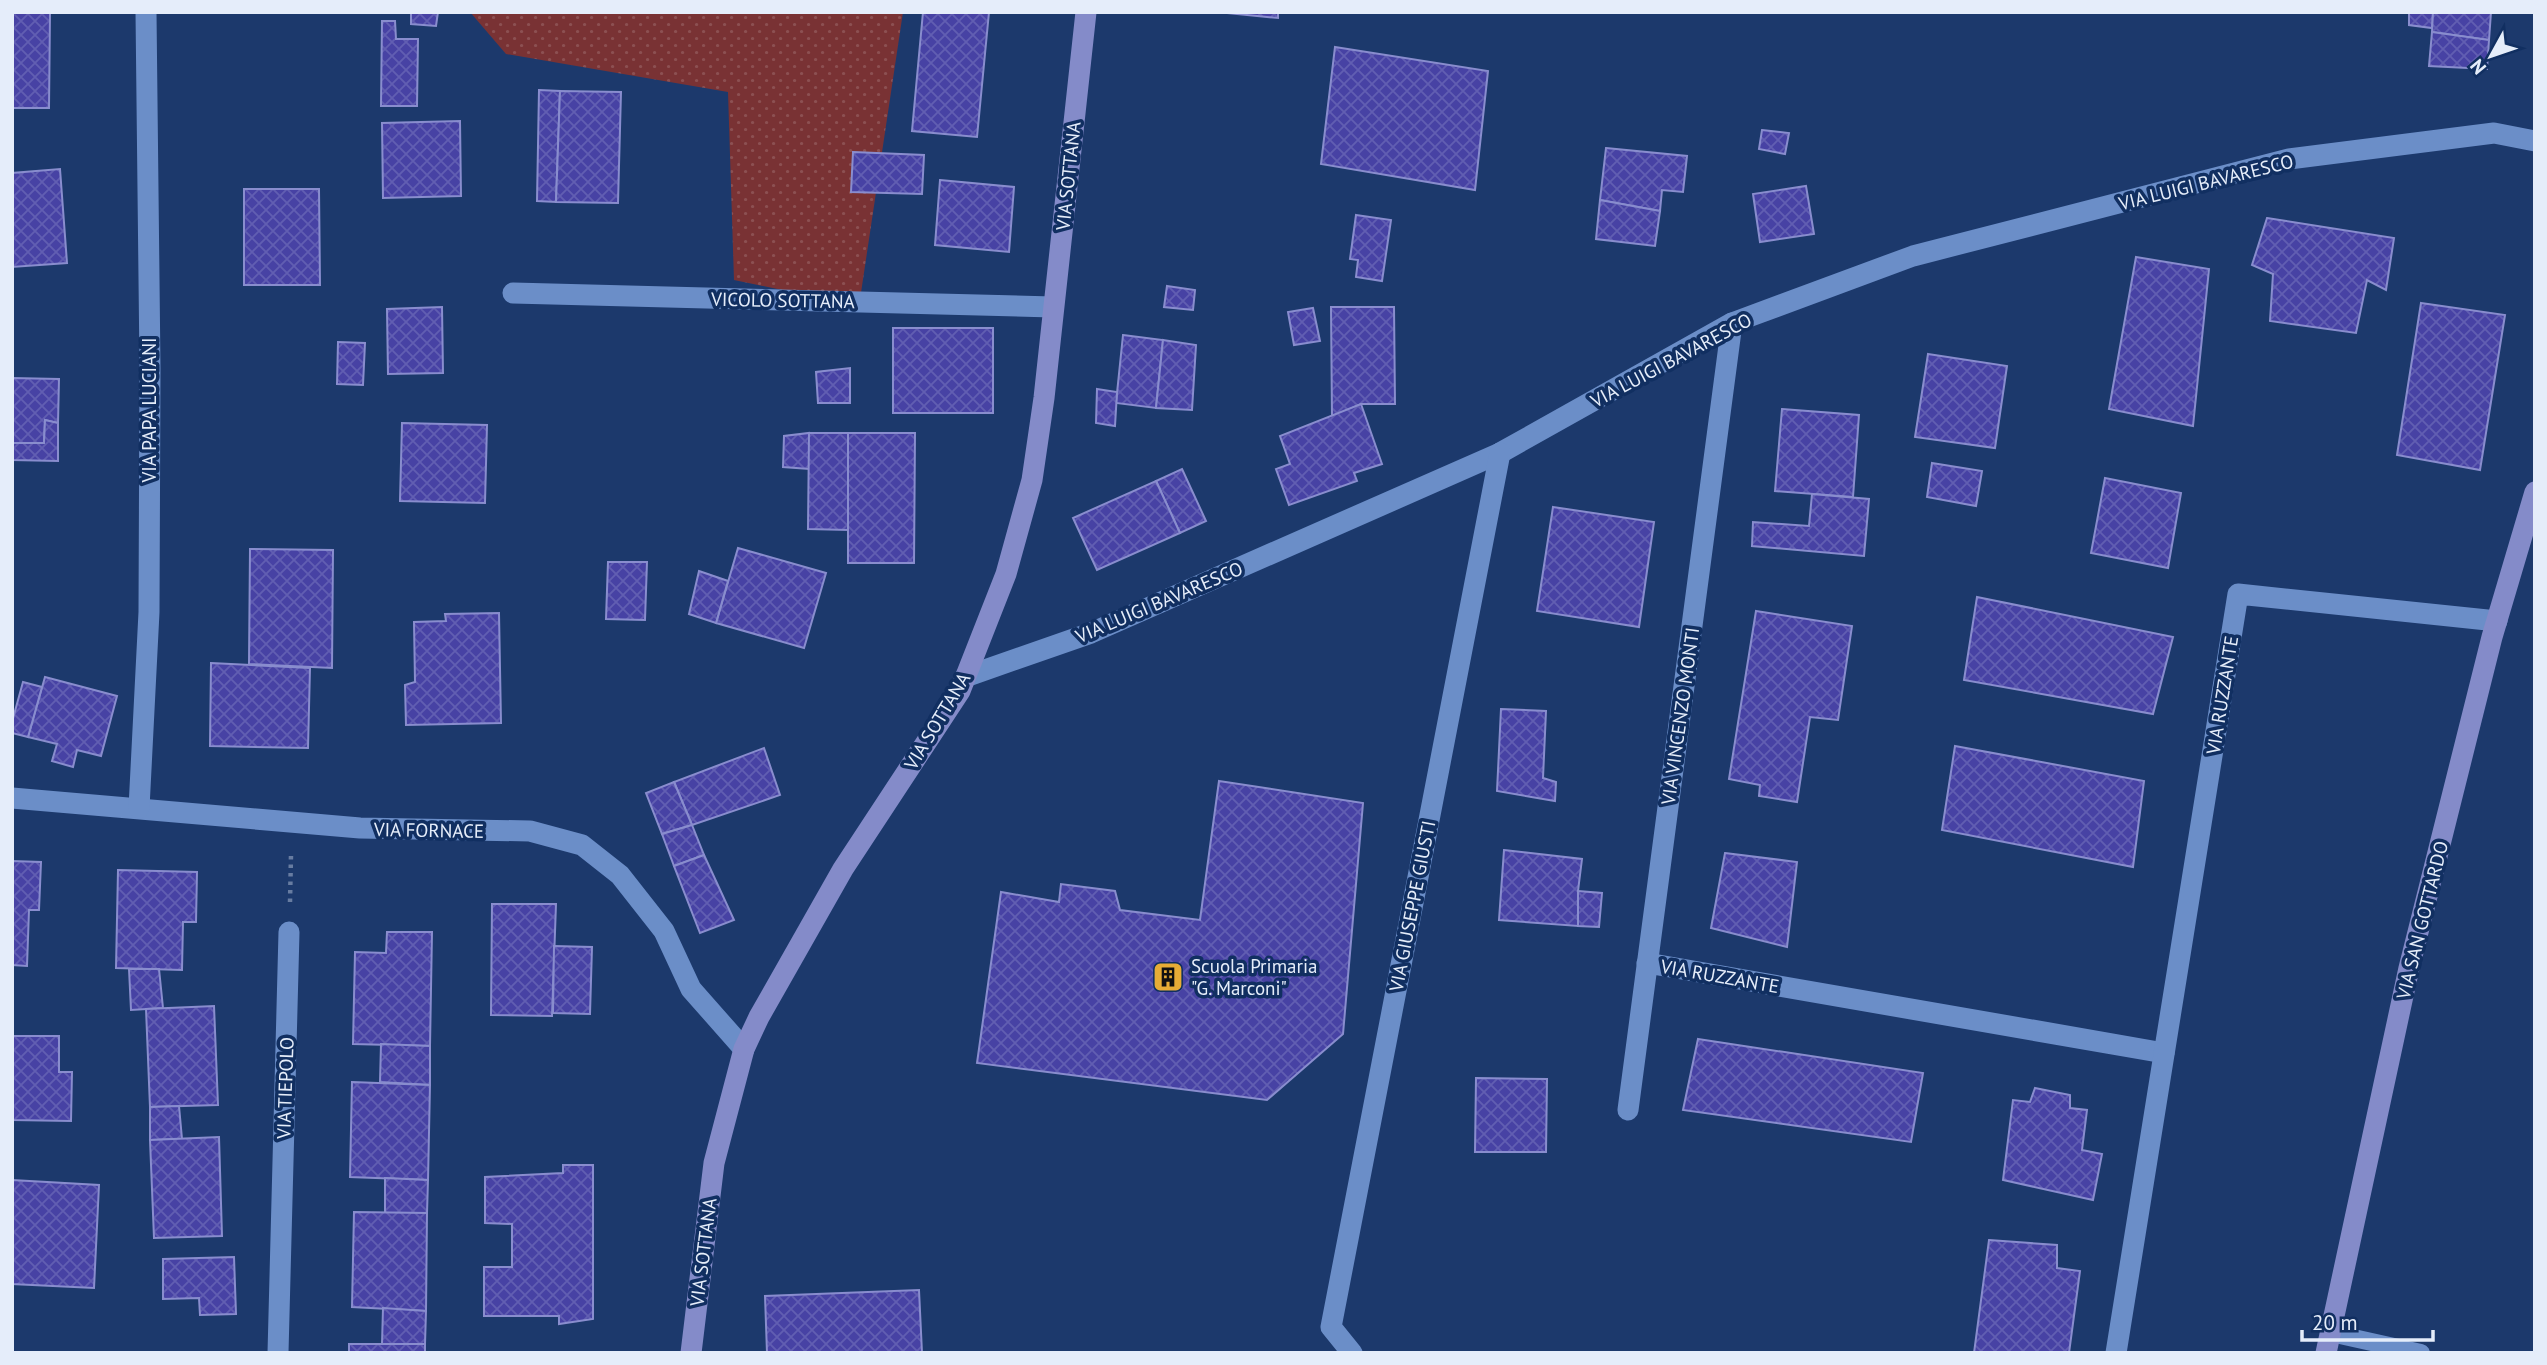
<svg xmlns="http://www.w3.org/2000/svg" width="2547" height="1365" font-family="'PT Sans',sans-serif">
	<defs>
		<pattern id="grass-dots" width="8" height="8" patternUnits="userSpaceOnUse" patternTransform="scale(1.75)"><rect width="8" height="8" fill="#793234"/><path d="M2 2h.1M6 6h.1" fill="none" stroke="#8c5052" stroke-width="1.8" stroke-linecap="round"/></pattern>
		<pattern id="building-cross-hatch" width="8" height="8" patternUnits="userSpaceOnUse" patternTransform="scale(1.75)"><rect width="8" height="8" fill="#4742a4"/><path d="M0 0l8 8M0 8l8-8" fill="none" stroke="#615eb2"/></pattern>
	</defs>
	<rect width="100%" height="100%" fill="#1c396c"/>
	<!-- grass -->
	<path fill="url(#grass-dots)" d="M470 12H903L859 306 734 280 728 92 506 54Z"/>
	<!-- building -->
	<g fill="url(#building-cross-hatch)" stroke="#898dce" stroke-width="2">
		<path d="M12 12H50L49 108H12Z"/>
		<path d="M411 12H438L436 26 411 24Z"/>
		<path d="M923 12H989L977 137 912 131Z"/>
		<path d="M1217 12H1278V18Z"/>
		<path d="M2409 12H2433L2432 28 2409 25Z"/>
		<path d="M2433 12H2491L2489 40 2432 32Z"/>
		<path d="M382 21H395L396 39H418L417 106H381Z"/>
		<path d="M2432 32 2489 40 2487 69 2429 66Z"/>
		<path d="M1335 47 1488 71 1475 190 1321 164Z"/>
		<path d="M539 90 560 91 556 202 537 201Z"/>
		<path d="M560 91 621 92 618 203 556 202Z"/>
		<path d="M460 121 461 196 383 198 382 123Z"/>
		<path d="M1762 130 1789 133 1785 154 1759 149Z"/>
		<path d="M1606 148 1687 156 1683 192 1662 190 1660 211 1600 200Z"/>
		<path d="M853 152 924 155 922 194 851 192Z"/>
		<path d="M60 169 67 263 12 267V173Z"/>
		<path d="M940 180 1014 187 1009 252 935 245Z"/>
		<path d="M1806 186 1814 234 1760 242 1753 194Z"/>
		<path d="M244 189H319L320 285H244Z"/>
		<path d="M1600 200 1660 211 1655 246 1596 239Z"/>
		<path d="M1356 215 1391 220 1382 281 1356 277 1358 260 1350 259Z"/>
		<path d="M2267 218 2394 238 2386 290 2367 280 2356 333 2270 321 2273 274 2252 265Z"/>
		<path d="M2136 257 2209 269 2193 426 2109 409Z"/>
		<path d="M1167 286 1195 290 1193 310 1164 307Z"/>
		<path d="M2421 303 2505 315 2480 470 2397 455Z"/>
		<path d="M442 307 443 373 388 374 387 309Z"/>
		<path d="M1331 307H1394L1395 404H1361L1332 417Z"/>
		<path d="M1313 308 1320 341 1294 345 1288 312Z"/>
		<rect x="893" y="328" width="100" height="85"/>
		<path d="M1123 335 1163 340 1156 408 1116 403Z"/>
		<path d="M1163 340 1196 345 1192 410 1156 408Z"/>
		<path d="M338 342 365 343 363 385 337 384Z"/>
		<path d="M1928 354 2007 366 1995 448 1915 437Z"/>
		<path d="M850 368V403H818L816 372Z"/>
		<path d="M12 378 59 379 58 423 45 420 44 443H12Z"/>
		<path d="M1097 389 1117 392 1115 426 1096 423Z"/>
		<path d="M1361 404 1382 464 1354 473 1357 481 1289 505 1276 469 1290 464 1280 436Z"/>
		<path d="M1782 409 1859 415 1853 497 1775 491Z"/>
		<path d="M45 420 58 423V461L12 460V443H44Z"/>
		<path d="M402 423 487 425 485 503 400 501Z"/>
		<path d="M809 433V469L783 467 784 436Z"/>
		<path d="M809 433H848V530L808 529Z"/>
		<path d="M848 433H915L914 563H848Z"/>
		<path d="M1932 463 1982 471 1976 506 1927 497Z"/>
		<path d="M1182 469 1206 521 1180 533 1156 481Z"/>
		<path d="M2105 478 2181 493 2168 568 2091 553Z"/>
		<path d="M1156 481 1180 533 1097 570 1073 518Z"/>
		<path d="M1812 494 1869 499 1864 556 1752 546 1753 522 1809 526Z"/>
		<path d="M1553 507 1654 522 1639 627 1537 611Z"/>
		<path d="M738 548 826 573 804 648 716 623Z"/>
		<path d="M250 549 333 550 332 668 249 664Z"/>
		<path d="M608 562H647L645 620 606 619Z"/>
		<path d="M699 571 728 581 716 623 689 614Z"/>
		<path d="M1977 597 2173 637 2153 714 1964 680Z"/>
		<path d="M1756 611 1852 626 1838 720 1810 717 1797 802 1759 796 1760 785 1729 779Z"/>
		<path d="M499 613 501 723 406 725 405 685 415 682 414 622 446 621 445 614Z"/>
		<path d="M211 663 310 668 308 748 210 746Z"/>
		<path d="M45 677 117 696 101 756 77 750 73 767 52 761 57 744 28 737Z"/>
		<path d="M23 682 42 687 28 737 12 733V722Z"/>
		<path d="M1501 709 1546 711 1543 778 1556 782 1555 801 1497 791Z"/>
		<path d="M1955 746 2144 781 2133 867 1942 830Z"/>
		<path d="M764 748 780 795 692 825 674 782Z"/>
		<path d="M1219 781 1363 803 1343 1034 1267 1100 977 1063 1001 892 1059 902 1061 884 1115 891 1120 910 1200 920Z"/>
		<path d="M674 782 692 825 662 834 646 793Z"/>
		<path d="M692 825 704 855 674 866 662 834Z"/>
		<path d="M1504 850 1582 859 1578 891V926L1499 920Z"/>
		<path d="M1725 853 1797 862 1787 947 1711 928Z"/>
		<path d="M704 855 734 920 700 933 674 866Z"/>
		<path d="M12 861 41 862 39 910H29L27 966 12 965Z"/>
		<path d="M118 870 197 872 196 922H183L182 970 116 968Z"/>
		<path d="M1578 891 1602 893 1599 927 1578 926Z"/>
		<path d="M492 904H556L552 1016 491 1015Z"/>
		<path d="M387 932H432L430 1046 353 1044 355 952 386 953Z"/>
		<path d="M554 946 592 947 590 1014 553 1013Z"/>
		<path d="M129 969H159L163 1008 131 1010Z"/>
		<path d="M214 1006 218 1105 150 1107 146 1009Z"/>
		<path d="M12 1036H59V1072H72L71 1121 12 1120Z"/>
		<path d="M1698 1039 1923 1073 1911 1142 1683 1110Z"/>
		<path d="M381 1044 430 1046V1085L380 1082Z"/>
		<path d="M1476 1078 1547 1079 1546 1152H1475Z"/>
		<path d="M352 1082 430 1085 428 1180 350 1177Z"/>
		<path d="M2035 1088 2070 1095V1108L2087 1110 2082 1150 2102 1154 2093 1200 2003 1180 2013 1100 2030 1102Z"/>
		<path d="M179 1106 182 1139 150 1140V1107Z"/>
		<path d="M219 1137 222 1236 154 1238 150 1140Z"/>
		<path d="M563 1165H593V1319L559 1324V1316H484V1267H512V1224L485 1223V1177L563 1173Z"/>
		<path d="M385 1178 428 1180 427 1213H385Z"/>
		<path d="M12 1180 99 1185 94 1288 12 1284Z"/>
		<path d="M354 1212 427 1213 426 1311 352 1307Z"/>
		<path d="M1989 1240 2057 1245V1268L2080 1271 2069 1353H1974Z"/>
		<path d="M234 1257 236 1314 200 1315 199 1298 163 1299V1259Z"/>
		<path d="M919 1290 922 1353H767L765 1296Z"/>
		<path d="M383 1308 426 1311 425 1344H382Z"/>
		<rect x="349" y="1344" width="76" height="9"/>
	</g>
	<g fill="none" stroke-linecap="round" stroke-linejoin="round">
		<!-- path -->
		<path stroke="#677ca1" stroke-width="4.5" stroke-dasharray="3.5 5" stroke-linecap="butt" d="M290 902 291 855"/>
		<!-- lane -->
		<path stroke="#6b8ec8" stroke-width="18" d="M2331 1333 2421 1353"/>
		<!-- street -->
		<g stroke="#6b8ec8" stroke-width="21">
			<path d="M513 293 1053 307"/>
			<path d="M965 677 1091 633 1500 453 1732 323 1913 256 2289 159 2494 133 2535 141"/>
			<path d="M12 798 360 828 530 831 582 845 620 875 664 931 691 989 744 1049"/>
			<path d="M139 808 149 612 150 368 146 12"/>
			<path d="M1647 963 2164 1053"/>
			<path d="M1628 1110 1732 323"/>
			<path d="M278 1353 289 932"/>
			<path d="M1352 1353 1331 1327 1500 453"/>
			<path d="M2116 1353 2238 594 2497 621"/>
		</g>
		<!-- secondary -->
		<g stroke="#848bc9" stroke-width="21">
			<path d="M691 1353 714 1163 744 1049 759 1017 843 869 960 691 1006 574 1032 480 1044 398 1086 12"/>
			<path d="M2326 1353 2409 968 2492 637 2535 492"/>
		</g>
	</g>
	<!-- icons -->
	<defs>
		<g id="building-square" transform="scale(1.575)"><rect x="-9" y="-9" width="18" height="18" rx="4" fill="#e7ac36" stroke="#112f61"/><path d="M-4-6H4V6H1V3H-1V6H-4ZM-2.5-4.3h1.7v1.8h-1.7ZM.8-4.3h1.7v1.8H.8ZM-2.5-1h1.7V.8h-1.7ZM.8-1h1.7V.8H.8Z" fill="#111"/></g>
	</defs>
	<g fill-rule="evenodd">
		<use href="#building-square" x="1168" y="977"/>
	</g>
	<g text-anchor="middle" stroke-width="7" stroke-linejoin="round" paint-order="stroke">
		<!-- street labels -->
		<g font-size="19" fill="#e5edfa" stroke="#112f61">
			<text transform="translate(1068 176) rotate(-84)" y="7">VIA SOTTANA</text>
			<text transform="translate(2206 182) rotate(-14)" y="7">VIA LUIGI BAVARESCO</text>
			<text transform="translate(783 300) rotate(1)" y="7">VICOLO SOTTANA</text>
			<text transform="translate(1671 360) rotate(-28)" y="7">VIA LUIGI BAVARESCO</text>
			<text transform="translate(149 410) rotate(-90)" y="7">VIA PAPA LUCIANI</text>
			<text transform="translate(1159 602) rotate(-23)" y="7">VIA LUIGI BAVARESCO</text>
			<text transform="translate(2222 695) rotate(-81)" y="7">VIA RUZZANTE</text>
			<text transform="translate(1680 716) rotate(-82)" y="7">VIA VINCENZO MONTI</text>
			<text transform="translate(937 721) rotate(-59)" y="7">VIA SOTTANA</text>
			<text transform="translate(429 830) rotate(1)" y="7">VIA FORNACE</text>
			<text transform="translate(1412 906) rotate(-79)" y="7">VIA GIUSEPPE GIUSTI</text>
			<text transform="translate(2422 920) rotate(-76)" y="7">VIA SAN GOTTARDO</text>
			<text transform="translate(1720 976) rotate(10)" y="7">VIA RUZZANTE</text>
			<text transform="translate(285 1088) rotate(-88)" y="7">VIA TIEPOLO</text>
			<text transform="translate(703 1252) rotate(-83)" y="7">VIA SOTTANA</text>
		</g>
		<!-- poi labels -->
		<g font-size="19" fill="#e5edfa" stroke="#112f61" text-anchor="start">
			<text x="1191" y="973">Scuola Primaria<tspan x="1191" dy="22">"G. Marconi"</tspan></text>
		</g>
	</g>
	<!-- border -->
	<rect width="2547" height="1365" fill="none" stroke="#e5edfa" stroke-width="28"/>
	<!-- north arrow -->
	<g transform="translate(2491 56) rotate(230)" stroke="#112f61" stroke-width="5" paint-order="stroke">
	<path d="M0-5L12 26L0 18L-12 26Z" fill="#e5edfa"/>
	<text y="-10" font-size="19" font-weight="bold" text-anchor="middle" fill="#e5edfa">N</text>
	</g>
	<!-- scale -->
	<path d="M2302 1330v10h131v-10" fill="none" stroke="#e5edfa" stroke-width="3.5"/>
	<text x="2312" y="1330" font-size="21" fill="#e5edfa" stroke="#112f61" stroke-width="5" paint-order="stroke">20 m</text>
</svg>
